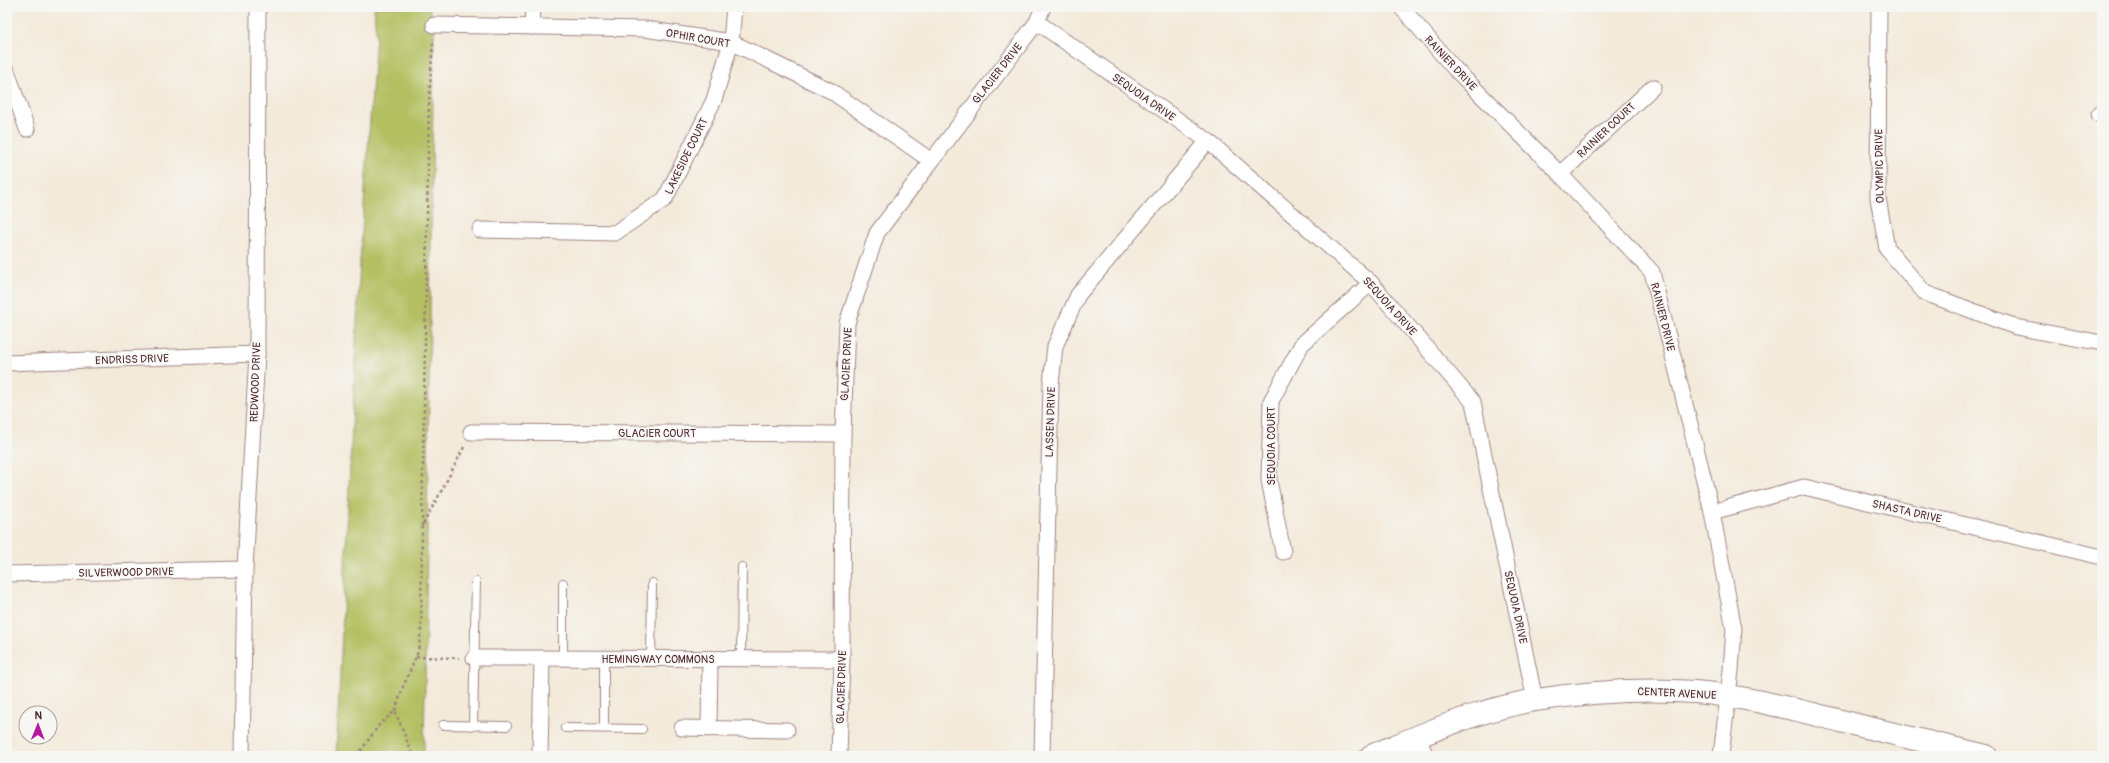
<svg xmlns="http://www.w3.org/2000/svg" width="2109" height="763" font-family="Pangolin,sans-serif">
	<rect width="100%" height="100%" fill="#f6f6f2"/>
	<filter id="ink" filterUnits="userSpaceOnUse"><feTurbulence type="fractalNoise" baseFrequency=".025" numOctaves="2"/><feDisplacementMap in="SourceGraphic" scale="8" xChannelSelector="R" yChannelSelector="G"/><feConvolveMatrix kernelMatrix="1 2 1 2 8 2 1 2 1" color-interpolation-filters="sRGB"/></filter>
	<filter id="wash" filterUnits="userSpaceOnUse"><feTurbulence type="fractalNoise" baseFrequency=".012" numOctaves="4" result="noise"/><feDisplacementMap in="SourceGraphic" scale="16" xChannelSelector="R" yChannelSelector="G"/><feGaussianBlur stdDeviation="0.9" result="paint"/><feColorMatrix in="noise" values="0 0 0 0 0 0 0 0 0 0 0 0 0 0 0 0 0 1.4 0 .05"/><feComposite in="paint" operator="in"/></filter>
	<g filter="url(#wash)">
		<rect width="100%" height="100%" fill="#f3eada"/>
		<!-- green -->
		<path fill="#b3bf61" stroke="#7e6f46" d="M374 7H429L434 25 424 756H336L360 260 376 36Z"/>
	</g>
	<g filter="url(#ink)">
		<g fill="none" stroke-linecap="round" stroke-linejoin="round">
			<!-- lane casing -->
			<g stroke="#9e8482" stroke-width="10">
				<g id="lane">
					<path d="M563 659V583"/>
					<path d="M651 659 652 583"/>
					<path d="M741 659 742 567"/>
					<path d="M443 725 507 726"/>
					<path d="M473 726 476 582"/>
					<path d="M565 728 642 729"/>
					<path d="M604 728V659"/>
				</g>
			</g>
			<!-- street casing -->
			<g stroke="#9e8482" stroke-width="17">
				<g id="street">
					<path d="M1401 7 1454 68 1560 174 1652 272 1712 512 1734 629 1731 670 1721 756"/>
					<path d="M1879 7 1878 198 1887 249 1925 293 2016 327 2102 343"/>
					<path d="M1037 22 1208 141 1371 283 1473 402 1535 700"/>
					<path d="M434 25 645 29 731 42 831 91 930 160"/>
					<path d="M532 27 533 7"/>
					<path d="M7 71 27 129"/>
					<path d="M2099 114 2102 112"/>
					<path d="M1560 174 1653 87"/>
					<path d="M480 230 615 233 665 199 714 100 731 42 734 7"/>
					<path d="M7 363 257 354"/>
					<path d="M471 432 843 434"/>
					<path d="M1712 512 1804 487 2102 557"/>
					<path d="M1283 552 1269 480 1271 401 1302 344 1371 283"/>
					<path d="M7 574 245 569"/>
					<path d="M474 658 842 659"/>
					<path d="M682 728 787 730"/>
					<path d="M709 729 710 659"/>
					<path d="M1417 736 1426 756"/>
					<path d="M242 756 245 569 257 354 258 7"/>
					<path d="M540 756 542 658"/>
					<path d="M839 756 842 659 843 434 847 323 877 233 1037 22 1043 7"/>
					<path d="M1042 756 1051 384 1055 346 1078 295 1208 141"/>
				</g>
			</g>
			<!-- secondary casing -->
			<g stroke="#9e8482" stroke-width="24">
				<path id="secondary" d="M1371 756C1424 734 1479 709 1536 700 1588 692 1642 688 1695 692 1744 696 1793 709 1841 721 1889 733 1937 744 1986 756"/>
			</g>
			<!-- path -->
			<g stroke="#9e8482" stroke-width="2.5" stroke-dasharray="3 3" stroke-linecap="butt">
				<path d="M422 526 429 102 433 40"/>
				<path d="M416 657 459 658"/>
				<path d="M395 711 403 687 418 652 421 632 422 526 443 488 465 445"/>
				<path d="M357 756 379 725 395 711 413 756"/>
			</g>
			<!-- lane -->
			<use href="#lane" stroke="#fff" stroke-width="8"/>
			<!-- street -->
			<use href="#street" stroke="#fff" stroke-width="15"/>
			<!-- secondary -->
			<use href="#secondary" stroke="#fff" stroke-width="22"/>
		</g>
	</g>
	<g text-anchor="middle" stroke-width="3" stroke-linejoin="round" paint-order="stroke">
		<!-- street labels -->
		<g font-size="11" fill="#4a1f2b" stroke="#f6f6f2">
			<text transform="translate(698 38) rotate(10)" y="4">OPHIR COURT</text>
			<text transform="translate(1451 63) rotate(47)" y="4">RAINIER DRIVE</text>
			<text transform="translate(997 73) rotate(-52)" y="4">GLACIER DRIVE</text>
			<text transform="translate(1144 97) rotate(35)" y="4">SEQUOIA DRIVE</text>
			<text transform="translate(1606 130) rotate(-43)" y="4">RAINIER COURT</text>
			<text transform="translate(686 156) rotate(-64)" y="4">LAKESIDE COURT</text>
			<text transform="translate(1879 166) rotate(-91)" y="4">OLYMPIC DRIVE</text>
			<text transform="translate(1390 306) rotate(48)" y="4">SEQUOIA DRIVE</text>
			<text transform="translate(1663 317) rotate(76)" y="4">RAINIER DRIVE</text>
			<text transform="translate(132 359) rotate(-2)" y="4">ENDRISS DRIVE</text>
			<text transform="translate(846 364) rotate(-87)" y="4">GLACIER DRIVE</text>
			<text transform="translate(255 382) rotate(-88)" y="4">REDWOOD DRIVE</text>
			<text transform="translate(1050 422) rotate(-88)" y="4">LASSEN DRIVE</text>
			<text x="657" y="437">GLACIER COURT</text>
			<text transform="translate(1271 446) rotate(-90)" y="4">SEQUOIA COURT</text>
			<text transform="translate(1907 511) rotate(13)" y="4">SHASTA DRIVE</text>
			<text transform="translate(126 572) rotate(-1)" y="4">SILVERWOOD DRIVE</text>
			<text transform="translate(1516 607) rotate(78)" y="4">SEQUOIA DRIVE</text>
			<text x="658" y="663">HEMINGWAY COMMONS</text>
			<text transform="translate(841 687) rotate(-88)" y="4">GLACIER DRIVE</text>
			<text transform="translate(1677 693) rotate(3)" y="4">CENTER AVENUE</text>
		</g>
	</g>
	<!-- margin -->
	<rect width="2109" height="763" fill="none" stroke="#f6f6f2" stroke-width="24"/>
	<!-- north arrow -->
	<g transform="translate(38 725) rotate(1)"><circle r="19" fill="#f6f6f2" stroke="#b1a0a2"/>
	<path d="M0-3L7 15L0 10L-7 15Z" fill="#b5179e"/>
	<text y="-6" font-size="11" font-weight="bold" text-anchor="middle" fill="#4a1f2b">N</text>
	</g>
</svg>
